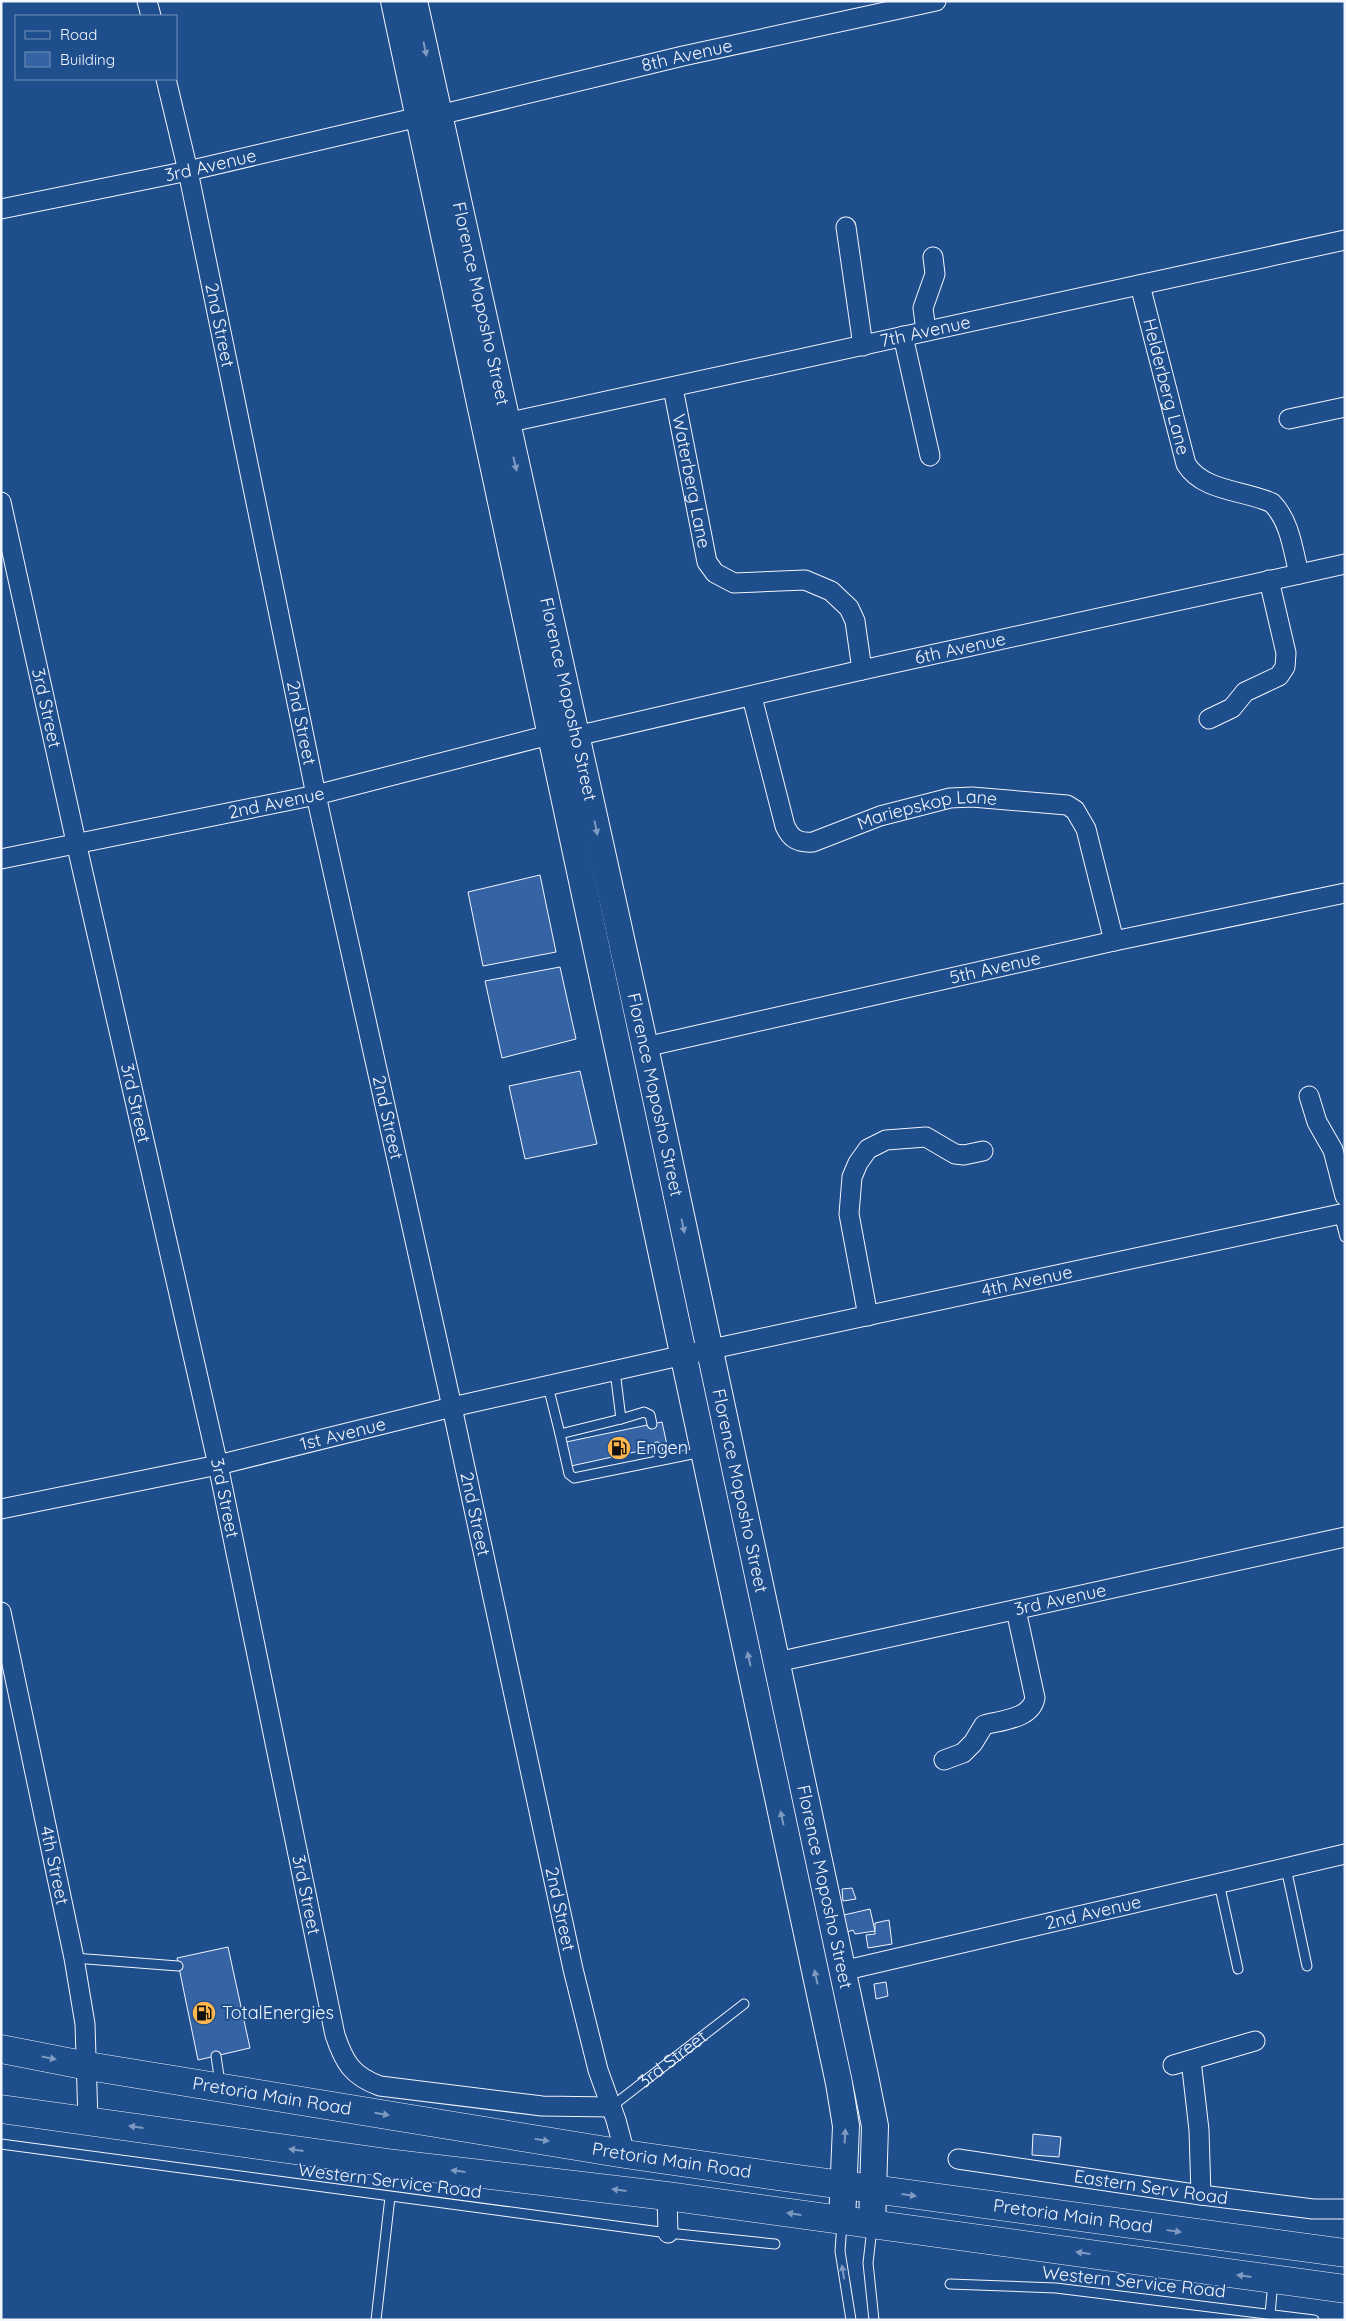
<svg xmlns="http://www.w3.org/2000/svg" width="1346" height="2321" font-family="Quicksand,sans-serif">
	<rect width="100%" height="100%" fill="#1f4e8c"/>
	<!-- building -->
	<g fill="#3563a3" stroke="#f2f6ff">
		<path d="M540 875 556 952 483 966 468 892Z"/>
		<path d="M560 967 576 1039 502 1058 485 981Z"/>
		<path d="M580 1071 597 1144 525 1159 509 1086Z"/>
		<path d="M662 1422 667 1445 571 1466 566 1442Z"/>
		<path d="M852 1888 856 1899 843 1901 842 1889Z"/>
		<path d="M870 1909 875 1931 855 1934 853 1930 847 1932 844 1915Z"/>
		<path d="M889 1920 892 1944 868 1948 866 1935 875 1934V1923Z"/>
		<path d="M228 1947 250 2048 198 2060 177 1958Z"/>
		<path d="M886 1982 888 1996 876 1999 874 1984Z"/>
		<path d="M1033 2134 1061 2137 1059 2157 1032 2155Z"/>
	</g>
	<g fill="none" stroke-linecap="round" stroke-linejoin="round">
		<!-- lane casing -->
		<g stroke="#f2f6ff" stroke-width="11">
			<g id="lane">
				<path d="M1339 1214 1345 1237"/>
				<path d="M548 1386 560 1434 621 1419 615 1371"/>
				<path d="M621 1419 644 1412 650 1415 652 1424"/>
				<path d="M560 1434 569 1474 574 1478 702 1452"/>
				<path d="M657 1447 659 1460"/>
				<path d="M1286 1868 1307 1966"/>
				<path d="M1219 1883 1238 1969"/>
				<path d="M74 1958 178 1966"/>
				<path d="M216 2056 220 2083"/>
				<path id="s1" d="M611 2107 744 2004"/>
				<path d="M1 2144 668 2233 775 2244"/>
				<path d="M842 2223 840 2251 851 2320"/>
				<path d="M872 2228 868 2263 874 2320"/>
				<path d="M950 2284 1056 2288 1314 2320"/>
				<path d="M1270 2314 1273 2282"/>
				<path d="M376 2320 390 2197"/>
			</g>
		</g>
		<!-- street casing -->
		<g stroke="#f2f6ff" stroke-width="21">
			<g id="street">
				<path d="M147 1 151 16"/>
				<path id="s2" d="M166 79 188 171 316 795 452 1407 573 1969 598 2070 616 2120 625 2154"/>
				<path id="s3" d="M439 115 683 56 936 1"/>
				<path id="s4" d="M1 209 188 171 419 117"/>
				<path d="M846 227 863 346"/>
				<path id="s5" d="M1140 285 1186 464C1203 492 1245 490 1272 503 1290 521 1293 550 1299 574"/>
				<path d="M926 331 923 308 935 274 933 257"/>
				<path d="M903 336 930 456"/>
				<path id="s6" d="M673 388 707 562 715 573 734 583 805 580 831 591 849 608 855 621 862 670"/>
				<path d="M1289 419 1345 407"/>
				<path id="s7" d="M506 423 1345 240"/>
				<path id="s8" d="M1 502 76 842 218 1465 335 2035C344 2062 352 2076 380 2086L542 2106 611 2107"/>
				<path id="s9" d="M752 697 785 826C791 839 798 843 813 842L880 816 950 798 972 797 1067 805 1075 810 1086 829 1114 941"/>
				<path d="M1209 719 1232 708 1245 692 1279 676 1285 667 1286 653 1269 580"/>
				<path id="s10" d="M576 736 862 670 1345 564"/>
				<path id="s11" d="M1 859 316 795 549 735"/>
				<path id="s12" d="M645 1047 1114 941 1345 893"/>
				<path d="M1309 1096 1317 1122 1333 1150 1345 1196"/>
				<path d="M868 1316 849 1214 852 1177 858 1163 868 1149 886 1140 926 1137 955 1154 964 1155 983 1151"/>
				<path id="s13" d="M1 1509 218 1465 452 1407 684 1355 1345 1213"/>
				<path id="s14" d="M1 1612 74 1958 85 2024 88 2121"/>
				<path id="s15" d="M777 1662 1345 1537"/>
				<path d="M944 1760 963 1753 973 1743 984 1725C1002 1720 1031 1719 1035 1698L1016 1610"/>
				<path id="s16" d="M842 1971 1345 1854"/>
				<path d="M1191 2060 1199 2130 1201 2195"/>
				<path d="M1173 2065 1255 2041"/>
				<path id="s17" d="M958 2159 1201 2195 1313 2209H1345"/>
				<path d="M667 2196 668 2233"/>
			</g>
		</g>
		<!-- secondary casing -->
		<g stroke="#f2f6ff" stroke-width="28">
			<g id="secondary">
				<path d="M394 1 839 2083 846 2126 842 2221"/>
				<path id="s18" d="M414 1 645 1047 865 2076 875 2126 872 2225"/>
			</g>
		</g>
		<!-- primary casing -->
		<g stroke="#f2f6ff" stroke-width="29">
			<g id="primary">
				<path id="s19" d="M1 2049 88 2066 625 2154 784 2177 1345 2253"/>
				<path d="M1 2109 388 2163 667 2196 1345 2289"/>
			</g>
		</g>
		<!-- lane -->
		<use href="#lane" stroke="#1f4e8c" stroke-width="9"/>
		<!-- street -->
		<use href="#street" stroke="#1f4e8c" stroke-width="19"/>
		<!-- secondary -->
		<use href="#secondary" stroke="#1f4e8c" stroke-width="26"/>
		<!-- primary -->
		<use href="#primary" stroke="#1f4e8c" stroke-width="28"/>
	</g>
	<!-- one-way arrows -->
	<defs><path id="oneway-solid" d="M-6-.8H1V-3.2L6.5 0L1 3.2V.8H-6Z" transform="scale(1.25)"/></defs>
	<g fill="#7e9ac0">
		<use href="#oneway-solid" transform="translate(425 49) rotate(78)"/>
		<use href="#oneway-solid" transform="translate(515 464) rotate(77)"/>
		<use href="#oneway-solid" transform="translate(596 828) rotate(78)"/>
		<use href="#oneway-solid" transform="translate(683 1226) rotate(78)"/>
		<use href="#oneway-solid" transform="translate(749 1659) rotate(-102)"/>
		<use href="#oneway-solid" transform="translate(782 1818) rotate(-102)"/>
		<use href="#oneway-solid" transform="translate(816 1977) rotate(-102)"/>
		<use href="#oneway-solid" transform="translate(49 2058) rotate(11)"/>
		<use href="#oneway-solid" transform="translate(382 2114) rotate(9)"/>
		<use href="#oneway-solid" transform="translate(136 2127) rotate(-172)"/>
		<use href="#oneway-solid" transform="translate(845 2136) rotate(-87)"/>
		<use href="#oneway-solid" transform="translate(542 2140) rotate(9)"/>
		<use href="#oneway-solid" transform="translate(296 2150) rotate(-172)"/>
		<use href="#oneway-solid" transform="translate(458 2171) rotate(-173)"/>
		<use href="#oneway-solid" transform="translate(619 2190) rotate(-173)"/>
		<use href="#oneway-solid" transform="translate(909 2195) rotate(8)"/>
		<use href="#oneway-solid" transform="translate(794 2214) rotate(-172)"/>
		<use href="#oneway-solid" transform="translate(1174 2231) rotate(8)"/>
		<use href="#oneway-solid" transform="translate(1083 2253) rotate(-172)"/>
		<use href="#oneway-solid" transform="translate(843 2272) rotate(-99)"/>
		<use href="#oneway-solid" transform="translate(1244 2276) rotate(-172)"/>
	</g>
	<!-- icons -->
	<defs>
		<g id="fuel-disc" transform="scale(1.25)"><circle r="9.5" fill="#ffb74d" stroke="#1f4e8c"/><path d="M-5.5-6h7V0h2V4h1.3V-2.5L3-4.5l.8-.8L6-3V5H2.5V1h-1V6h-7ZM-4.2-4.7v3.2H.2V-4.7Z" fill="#111"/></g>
	</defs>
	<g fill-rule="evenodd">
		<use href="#fuel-disc" x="619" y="1448"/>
		<use href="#fuel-disc" x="204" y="2013"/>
	</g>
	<g text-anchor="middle" stroke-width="4" stroke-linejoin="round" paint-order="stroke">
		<!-- street labels -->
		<g font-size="18" fill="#f2f6ff" stroke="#1f4e8c">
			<text dy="6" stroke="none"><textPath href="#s3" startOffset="255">8th Avenue</textPath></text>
			<text dy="6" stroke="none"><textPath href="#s4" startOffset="214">3rd Avenue</textPath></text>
			<text dy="6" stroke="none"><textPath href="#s18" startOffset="310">Florence Moposho Street</textPath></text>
			<text dy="6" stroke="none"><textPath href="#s2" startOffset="252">2nd Street</textPath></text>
			<text dy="6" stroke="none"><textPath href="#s7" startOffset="429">7th Avenue</textPath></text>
			<text dy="6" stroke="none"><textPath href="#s5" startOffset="105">Helderberg Lane</textPath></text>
			<text dy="6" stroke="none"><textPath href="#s6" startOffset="95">Waterberg Lane</textPath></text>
			<text dy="6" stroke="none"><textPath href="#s10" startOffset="394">6th Avenue</textPath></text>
			<text dy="6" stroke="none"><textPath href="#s18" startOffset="715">Florence Moposho Street</textPath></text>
			<text dy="6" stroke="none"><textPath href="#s8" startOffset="211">3rd Street</textPath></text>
			<text dy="6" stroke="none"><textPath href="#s2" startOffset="658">2nd Street</textPath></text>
			<text dy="6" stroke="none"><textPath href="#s11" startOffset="281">2nd Avenue</textPath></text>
			<text dy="6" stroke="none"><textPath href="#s9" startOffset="288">Mariepskop Lane</textPath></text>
			<text dy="6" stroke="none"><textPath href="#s12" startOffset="359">5th Avenue</textPath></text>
			<text dy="6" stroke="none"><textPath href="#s18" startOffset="1120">Florence Moposho Street</textPath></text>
			<text dy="6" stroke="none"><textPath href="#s8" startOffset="616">3rd Street</textPath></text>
			<text dy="6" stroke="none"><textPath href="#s2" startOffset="1062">2nd Street</textPath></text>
			<text dy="6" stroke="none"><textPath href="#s13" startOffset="1051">4th Avenue</textPath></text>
			<text dy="6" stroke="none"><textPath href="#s13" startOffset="350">1st Avenue</textPath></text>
			<text dy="6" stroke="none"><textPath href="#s18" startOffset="1525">Florence Moposho Street</textPath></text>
			<text dy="6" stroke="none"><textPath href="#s8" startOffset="1021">3rd Street</textPath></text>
			<text dy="6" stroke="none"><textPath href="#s2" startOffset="1468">2nd Street</textPath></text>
			<text dy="6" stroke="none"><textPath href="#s15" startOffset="290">3rd Avenue</textPath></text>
			<text dy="6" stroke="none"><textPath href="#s14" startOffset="259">4th Street</textPath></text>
			<text dy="6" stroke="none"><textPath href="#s18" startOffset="1930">Florence Moposho Street</textPath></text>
			<text dy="6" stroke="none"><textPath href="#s8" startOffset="1426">3rd Street</textPath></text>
			<text dy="6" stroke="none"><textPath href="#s2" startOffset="1872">2nd Street</textPath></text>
			<text dy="6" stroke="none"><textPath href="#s16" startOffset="258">2nd Avenue</textPath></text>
			<text dy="6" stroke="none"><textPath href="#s1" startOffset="78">3rd Street</textPath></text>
			<text dy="6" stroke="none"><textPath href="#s19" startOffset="275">Pretoria Main Road</textPath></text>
			<text dy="6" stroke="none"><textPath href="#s19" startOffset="680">Pretoria Main Road</textPath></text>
			<text transform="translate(390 2181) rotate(7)" y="6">Western Service Road</text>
			<text dy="6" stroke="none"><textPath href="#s17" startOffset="195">Eastern Serv Road</textPath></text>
			<text dy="6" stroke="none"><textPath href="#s19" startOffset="1085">Pretoria Main Road</textPath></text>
			<text transform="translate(1134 2282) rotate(6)" y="6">Western Service Road</text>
		</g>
		<!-- poi labels -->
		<g font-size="18" fill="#f2f6ff" stroke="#1f4e8c" text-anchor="start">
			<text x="636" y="1454">Engen</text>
			<text x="222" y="2019">TotalEnergies</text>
		</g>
	</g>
	<!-- border -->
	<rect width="1346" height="2321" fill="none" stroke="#f2f6ff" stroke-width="5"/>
	<!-- legend -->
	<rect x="15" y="15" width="162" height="65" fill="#1f4e8c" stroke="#7391ba"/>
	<rect x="25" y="31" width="25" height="8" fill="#1f4e8c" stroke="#7391ba"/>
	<text x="60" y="40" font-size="15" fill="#f2f6ff">Road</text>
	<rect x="25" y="52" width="25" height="15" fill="#3563a3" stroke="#7391ba"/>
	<text x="60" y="65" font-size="15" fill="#f2f6ff">Building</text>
</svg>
